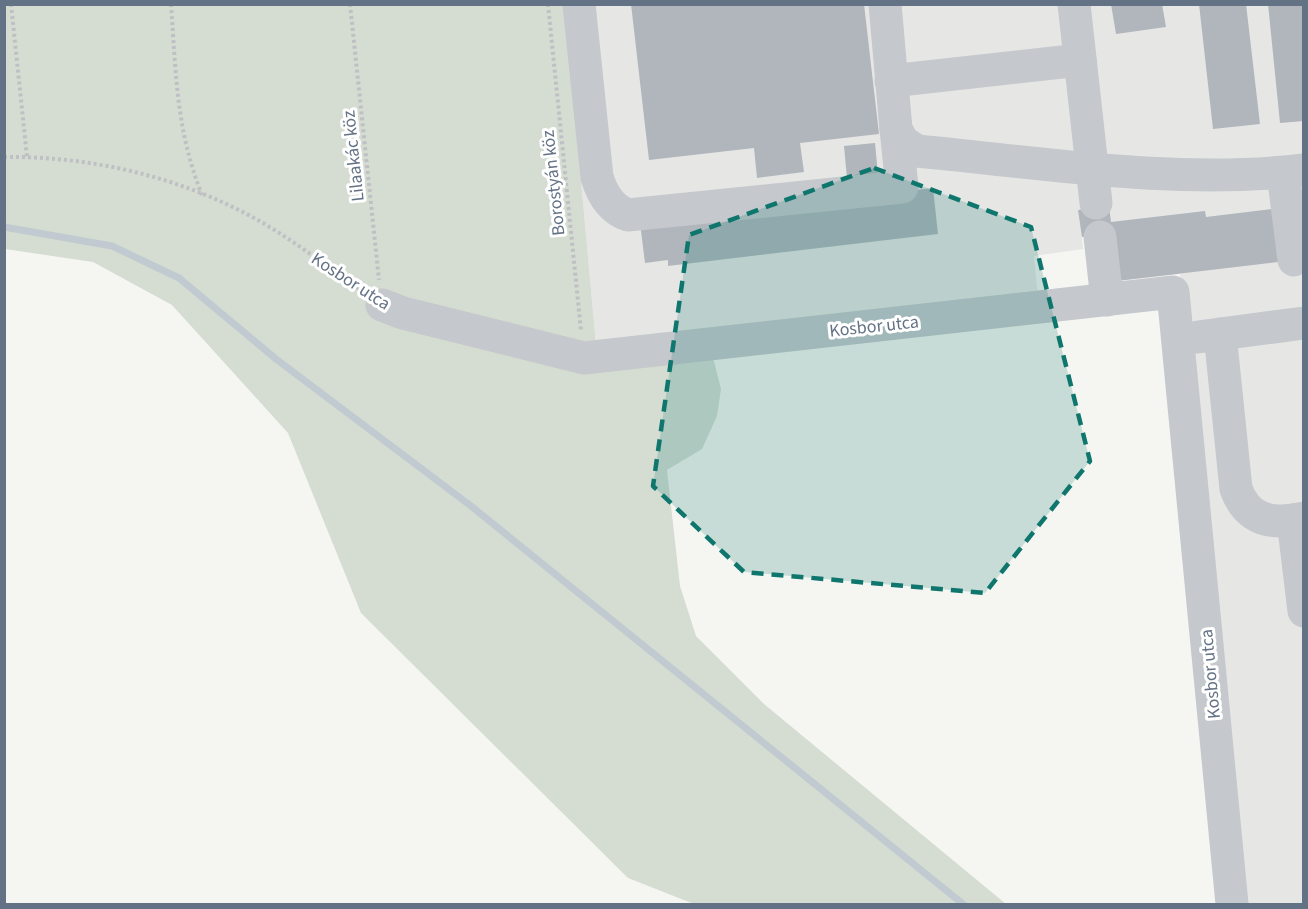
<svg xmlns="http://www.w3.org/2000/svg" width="1308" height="909" font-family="'Source Sans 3',sans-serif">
	<rect width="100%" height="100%" fill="#f5f6f1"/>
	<!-- built -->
	<path fill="#e6e7e5" d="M565 5H1303V904H1242L1180 274 1117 281 1112 233 1082 237 1083 249 1034 256 1038 299 596 344Z"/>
	<!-- green -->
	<path fill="#d5ddd2" d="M5 5H565L596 344 707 334 721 389 717 416 702 449 667 470 680 586 696 636 764 704 1006 904H694L628 878 361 613 288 433 172 305 93 262 5 249Z"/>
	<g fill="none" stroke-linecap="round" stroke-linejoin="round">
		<!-- stream -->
		<path stroke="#c1cad0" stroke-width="7" d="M4 227 112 246 179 278 276 359 471 506 963 904"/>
	</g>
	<!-- building -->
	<g fill="#b0b6bc">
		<path d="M631 4H864L879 134 800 143 804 172 757 178 754 148 649 160Z"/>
		<path d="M1111 4H1162L1166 27 1116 34Z"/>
		<path d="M1199 4H1246L1260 124 1213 129Z"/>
		<path d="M1268 4H1304V121L1280 123Z"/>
		<path d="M875 143 879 185 848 189 844 146Z"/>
		<path d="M933 188 938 234 668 266V260L645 263 640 223Z"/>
		<path d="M1109 206 1111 222 1205 211 1206 217 1280 208 1286 261 1117 281 1112 233 1082 237 1078 210Z"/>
	</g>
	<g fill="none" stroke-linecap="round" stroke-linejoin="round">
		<!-- path -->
		<g stroke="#bfc0c3" stroke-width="4" stroke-dasharray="3 3" stroke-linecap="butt">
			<path d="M11 4 27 157"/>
			<path d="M171 4C176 73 176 130 202 195"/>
			<path d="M350 4 379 280"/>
			<path d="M548 4 581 331"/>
			<path d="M4 157C94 156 185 178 263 223 297 243 329 268 361 290"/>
		</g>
		<!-- minor -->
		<g stroke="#c5c8cc" stroke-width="33">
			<path d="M579 4 597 177C602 194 611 209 628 215L902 187 896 129"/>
			<path d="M885 4 896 129 903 142 917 151C1044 163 1176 185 1304 170"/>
			<path d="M1074 4 1096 203"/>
			<path d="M891 81 1080 60"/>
			<path d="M1283 173 1294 260"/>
			<path d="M1100 237 1107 300"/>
			<path d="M382 305 403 313 584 358 1173 292 1232 904"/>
			<path d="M1220 334 1236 489C1248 521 1272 525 1304 518"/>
			<path d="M1198 337 1304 323"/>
			<path d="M1293 520 1304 611"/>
		</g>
	</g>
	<!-- marked area -->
	<path fill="#0f766e" fill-opacity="0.2" stroke="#0f766e" stroke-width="4.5" stroke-dasharray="12 8" stroke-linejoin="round" d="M874 168 1031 227 1090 461 985 593 744 572 653 486 689 235Z"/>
	<g text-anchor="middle" stroke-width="6" stroke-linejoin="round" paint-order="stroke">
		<!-- street labels -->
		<g font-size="18" fill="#637285" stroke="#fff">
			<text transform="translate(353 156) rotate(-96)" y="6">Lilaakác köz</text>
			<text transform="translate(553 183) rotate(-96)" y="6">Borostyán köz</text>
			<text transform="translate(351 281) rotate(33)" y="6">Kosbor utca</text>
			<text transform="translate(874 326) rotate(-6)" y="6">Kosbor utca</text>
			<text transform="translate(1210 674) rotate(-95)" y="6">Kosbor utca</text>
		</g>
	</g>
	<!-- border -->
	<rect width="1308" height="909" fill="none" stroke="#637285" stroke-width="12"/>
</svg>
